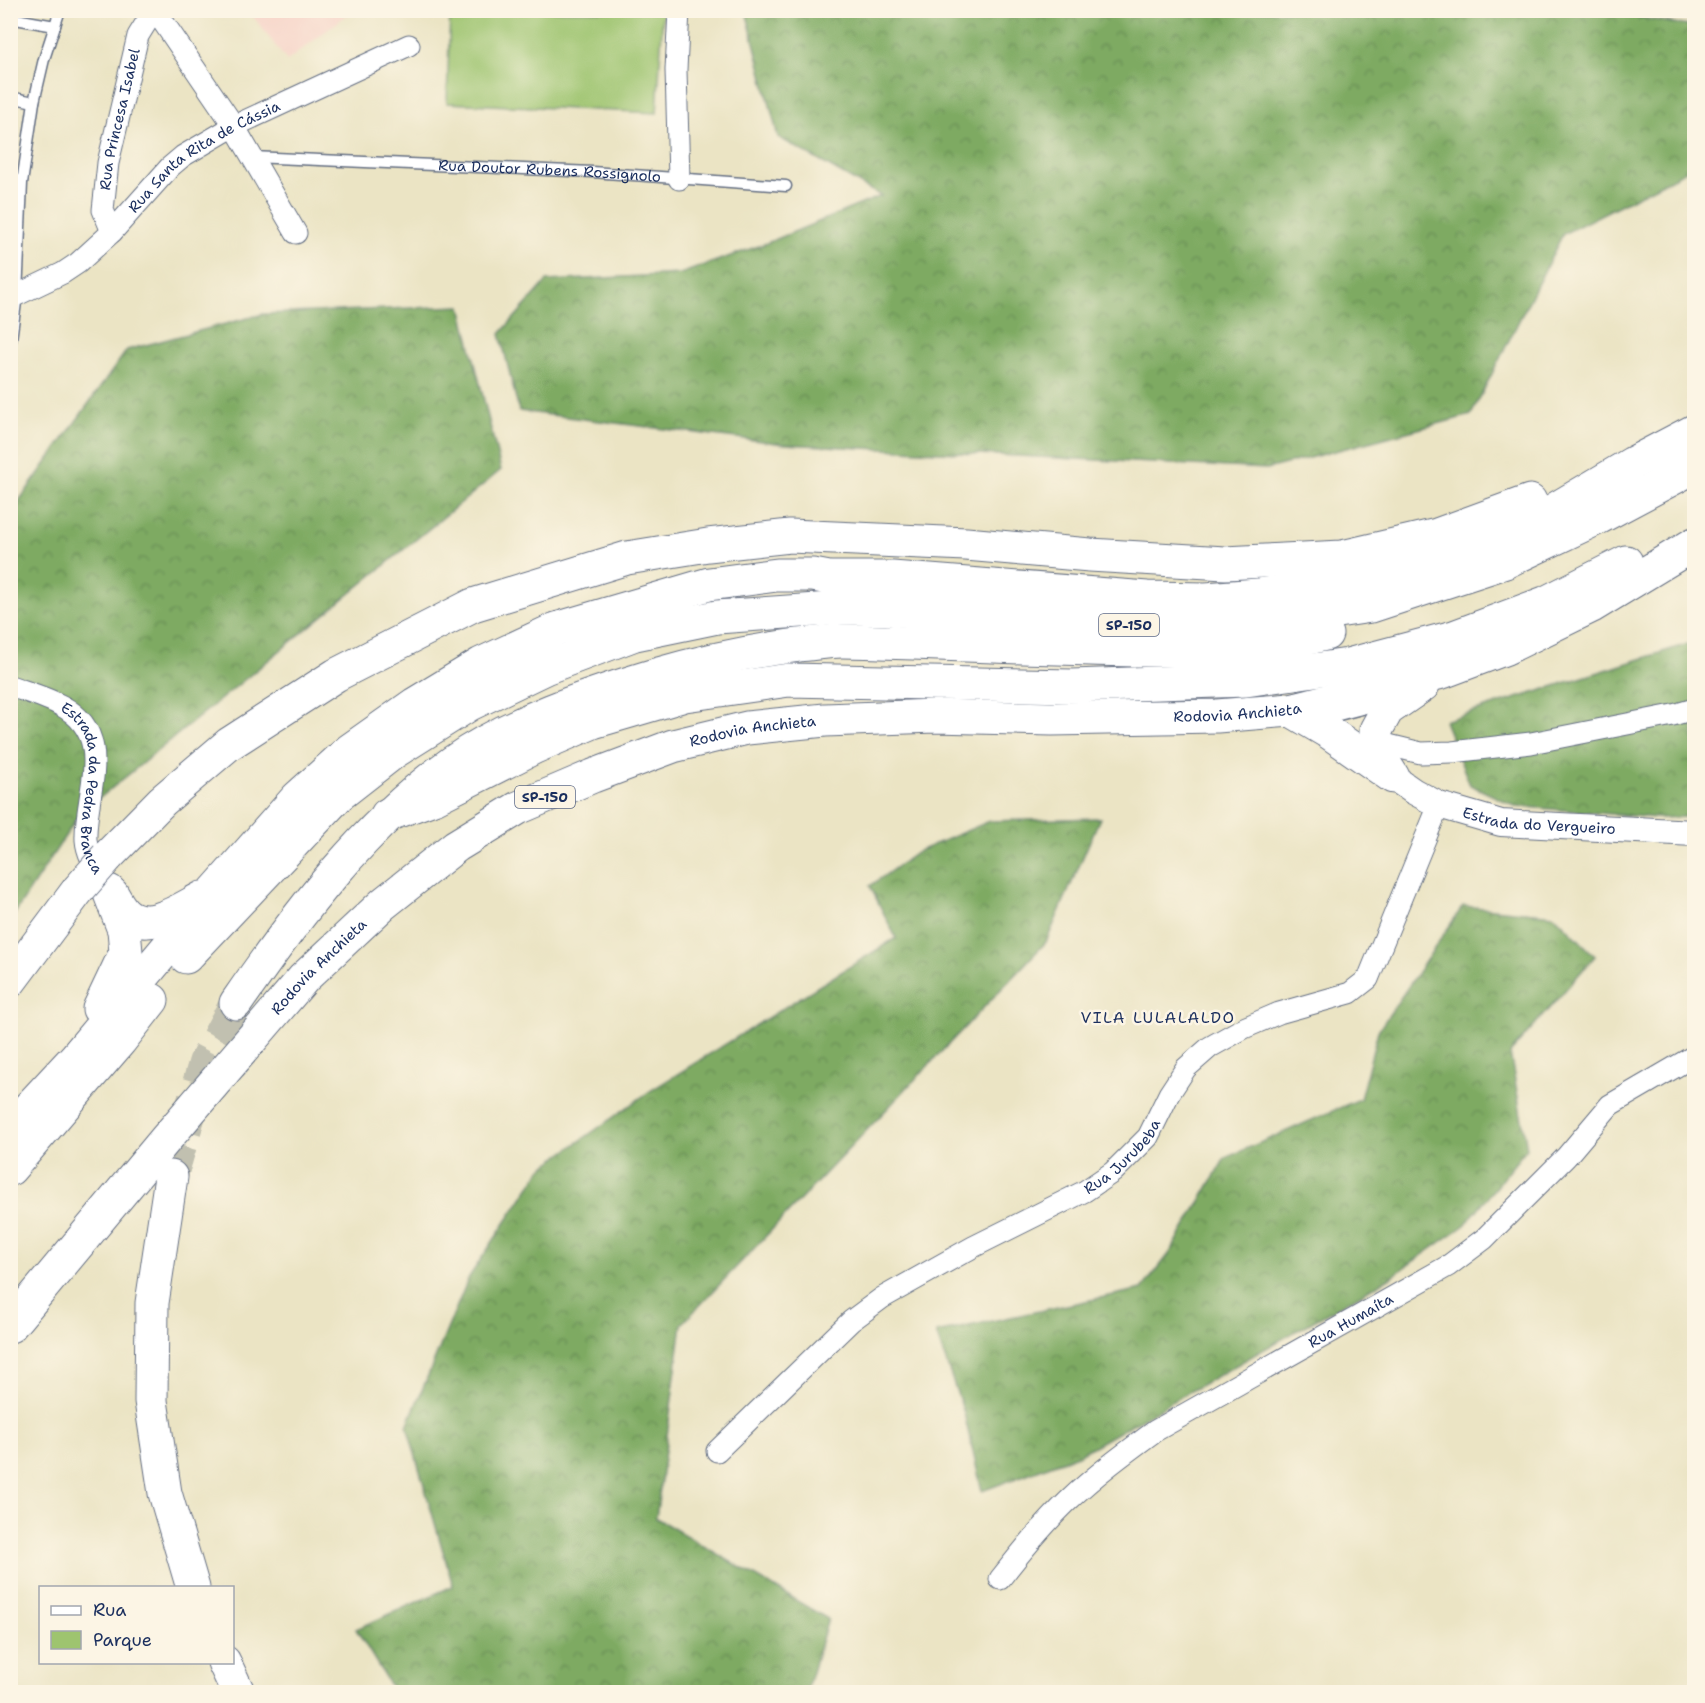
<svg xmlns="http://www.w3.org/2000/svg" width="1705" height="1703" font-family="'Shantell Sans',sans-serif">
	<defs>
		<pattern id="forest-crowns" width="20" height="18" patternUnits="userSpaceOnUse" patternTransform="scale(1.5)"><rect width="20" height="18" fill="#7eaa62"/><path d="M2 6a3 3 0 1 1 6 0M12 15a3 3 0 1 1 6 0" fill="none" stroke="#668b54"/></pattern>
	</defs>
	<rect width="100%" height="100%" fill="#fcf5e5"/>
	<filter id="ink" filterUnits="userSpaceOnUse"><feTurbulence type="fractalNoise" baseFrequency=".0167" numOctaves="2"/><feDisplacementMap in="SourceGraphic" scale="12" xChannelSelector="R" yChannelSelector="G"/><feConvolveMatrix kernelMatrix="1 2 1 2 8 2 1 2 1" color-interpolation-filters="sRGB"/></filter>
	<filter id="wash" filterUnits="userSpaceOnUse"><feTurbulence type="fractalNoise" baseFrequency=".008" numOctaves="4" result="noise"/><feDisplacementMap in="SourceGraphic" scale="24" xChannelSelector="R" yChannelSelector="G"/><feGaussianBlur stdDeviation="1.35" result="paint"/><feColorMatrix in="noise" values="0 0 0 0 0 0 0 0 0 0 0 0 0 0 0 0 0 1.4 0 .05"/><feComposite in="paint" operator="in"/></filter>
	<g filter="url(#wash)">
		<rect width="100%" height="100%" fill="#ebe4c4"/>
		<!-- built -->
		<path fill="#f6d1c6" d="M249 11H352L287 61Z"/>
		<!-- forest -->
		<g fill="url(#forest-crowns)" stroke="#4c6c60" stroke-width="1.5">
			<path d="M1605 11 1694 27V167L1563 234 1471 415 1267 469 785 444 519 411 500 334 547 281 680 274 767 243 881 196 778 137 746 11Z"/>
			<path d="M461 306 501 470 79 815 11 919 10 662 16 651 10 630 11 512 127 350 263 314Z"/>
			<path d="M1694 642V817L1657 818 1515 806 1470 785 1444 721Z"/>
			<path d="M1100 818 1046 942 682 1324 656 1518 828 1619 806 1692H394L356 1629 453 1586 407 1426 469 1277 542 1168 650 1091 896 938 870 886 919 851 990 821Z"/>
			<path d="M1463 906 1554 915 1595 956 1510 1053 1527 1148 1465 1225 1391 1277 1080 1454 982 1491 964 1413 936 1333 1142 1289 1170 1253 1225 1158 1360 1099 1378 1031Z"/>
		</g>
		<!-- park -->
		<path fill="#9ec46f" stroke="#5c7a66" stroke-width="1.5" d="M450 11H663L657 113 447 103Z"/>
	</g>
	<g filter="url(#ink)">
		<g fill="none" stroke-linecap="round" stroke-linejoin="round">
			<!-- motorway-tunnel -->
			<path stroke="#c1c0b0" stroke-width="33" stroke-dasharray="33 16" stroke-linecap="butt" d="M171 1177 205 1062 236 1003"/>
			<!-- service casing -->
			<g stroke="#646e82" stroke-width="13">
				<g id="service">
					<path d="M10 18 55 26"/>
					<path d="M10 97 34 102"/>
					<path id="s1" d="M252 157 592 172 786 186"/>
					<path d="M10 347 17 295 22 183 34 102 44 59 60 10"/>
					<path d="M1321 716H1335L1381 704"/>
				</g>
			</g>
			<!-- minor casing -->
			<g stroke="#646e82" stroke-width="23">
				<g id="minor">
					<path d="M155 10 234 126 296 233"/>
					<path d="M679 10 676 70 679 179"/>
					<path id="s2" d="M112 232 103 210 108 163 138 36 154 10"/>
					<path id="s3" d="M17 295 63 273 78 263 112 232 170 167 183 156 234 126 409 45"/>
					<path id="s4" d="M10 686C27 692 46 697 62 706 117 736 84 794 86 840 87 854 95 866 102 878"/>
					<path d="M1376 742 1421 753 1452 752 1531 743 1673 715 1694 709"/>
					<path id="s5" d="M717 1451 851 1321 882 1298 973 1247 1085 1191 1113 1172 1148 1137 1169 1094 1186 1068 1210 1047 1244 1028 1279 1013 1350 993 1368 979 1439 805"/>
					<path id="s6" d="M1000 1579C1021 1552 1043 1525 1068 1501 1095 1475 1125 1453 1155 1431L1448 1266 1484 1239 1566 1157 1610 1105 1694 1056"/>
				</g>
			</g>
			<!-- tertiary casing -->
			<g stroke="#646e82" stroke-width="28">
				<g id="tertiary">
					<path id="s7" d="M1393 777 1413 791 1439 805 1501 823 1694 833"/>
				</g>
			</g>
			<!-- motorway casing -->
			<g stroke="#646e82" stroke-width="35">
				<g id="motorway">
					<path d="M1291 710 1330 733 1390 775"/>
					<path d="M1393 777 1376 750V730L1387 710 1423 685"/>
					<path d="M387 815 436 797 535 747 593 722 685 695 789 680 1072 686 1246 680 1348 665 1454 637 1545 603 1626 562"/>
					<path d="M107 857 162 801 229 744 336 675 473 605 627 558 708 545 790 536 966 544 1090 555 1225 563 1342 557 1437 535 1530 501"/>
					<path d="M112 894C116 901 120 909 126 914 148 933 181 909 202 898"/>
					<path d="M186 957 339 795 394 752 470 704 545 668 635 634 717 617 845 608 887 609 1081 624 1144 625 1271 621 1371 606 1505 562 1600 517 1694 467"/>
					<path d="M10 981 78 890"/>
					<path d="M236 1003C296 916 366 823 453 762 509 722 589 695 655 675 703 661 750 651 799 645 813 644 828 641 842 641 940 643 1039 649 1137 650 1181 650 1228 651 1272 645 1290 643 1308 638 1326 634"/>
					<path d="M99 1009 126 952 124 930 109 891"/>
					<path d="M10 1128 75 1058 212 894 297 798 350 750 415 704 481 664 556 629 709 584 777 575H813L829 578H892L1147 598 1206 599 1258 595 1316 587 1391 573 1443 559 1493 541 1542 517 1633 463 1694 431"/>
					<path d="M10 1169 120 1041 152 1000"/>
					<path d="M171 1177 152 1303 151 1401 165 1493 193 1588"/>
					<path id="s8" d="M10 1326 165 1140 304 978 383 904 456 846 518 808 593 776 673 746 747 728 825 720 935 716 1052 719 1217 716 1291 710 1442 672 1506 648 1592 606 1694 544"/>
					<path d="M224 1662 238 1692"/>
				</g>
			</g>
			<!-- service -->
			<use href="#service" stroke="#fff" stroke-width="10"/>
			<!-- minor -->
			<use href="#minor" stroke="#fff" stroke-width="21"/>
			<!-- tertiary -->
			<use href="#tertiary" stroke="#fff" stroke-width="26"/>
			<!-- motorway -->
			<use href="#motorway" stroke="#fff" stroke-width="33"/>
			<!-- motorway-bridge casing -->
			<g stroke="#646e82" stroke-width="35" stroke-linecap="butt">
				<path id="motorway-bridge" d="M78 890 107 857"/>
			</g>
			<!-- motorway-bridge -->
			<use href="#motorway-bridge" stroke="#fff" stroke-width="33"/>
		</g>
	</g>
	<g text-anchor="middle" stroke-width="5" stroke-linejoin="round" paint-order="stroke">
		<!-- shield labels -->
		<g fill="#fcf5e5" stroke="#5e6a86" stroke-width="1.5">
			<rect x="1099" y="614" width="60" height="22" rx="4.5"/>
			<rect x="515" y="786" width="60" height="22" rx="4.5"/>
		</g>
		<g font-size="14" font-weight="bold" fill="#1b2f5e">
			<text x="1129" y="630">SP-150</text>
			<text x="545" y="802">SP-150</text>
		</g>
		<!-- street labels -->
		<g font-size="15" fill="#1b2f5e" stroke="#fcf5e5">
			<text dy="5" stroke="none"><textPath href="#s2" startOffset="116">Rua Princesa Isabel</textPath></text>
			<text dy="5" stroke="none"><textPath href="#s3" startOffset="236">Rua Santa Rita de Cássia</textPath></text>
			<text dy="5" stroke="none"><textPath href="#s1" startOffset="298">Rua Doutor Rubens Rossignolo</textPath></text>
			<text dy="5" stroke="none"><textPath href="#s8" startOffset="1464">Rodovia Anchieta</textPath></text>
			<text dy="5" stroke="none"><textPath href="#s8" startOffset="978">Rodovia Anchieta</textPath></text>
			<text dy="5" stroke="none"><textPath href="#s4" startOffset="147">Estrada da Pedra Branca</textPath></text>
			<text dy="5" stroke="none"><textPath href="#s7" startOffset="156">Estrada do Vergueiro</textPath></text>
			<text dy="5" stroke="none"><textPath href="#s8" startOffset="474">Rodovia Anchieta</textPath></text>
			<text dy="5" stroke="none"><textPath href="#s5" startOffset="506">Rua Jurubeba</textPath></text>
			<text dy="5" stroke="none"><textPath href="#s6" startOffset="440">Rua Humaíta</textPath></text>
		</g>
		<!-- neighbourhood labels -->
		<g font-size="16" letter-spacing="1.5" fill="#1b2f5e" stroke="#fcf5e5">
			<text x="1158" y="1023">VILA LULALALDO</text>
		</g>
	</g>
	<!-- margin -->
	<rect width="1705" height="1703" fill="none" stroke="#fcf5e5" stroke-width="36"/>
	<!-- legend -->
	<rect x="39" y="1586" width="195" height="78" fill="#fcf5e5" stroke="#a2a6af" stroke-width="1.5"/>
	<rect x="51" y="1606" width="30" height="9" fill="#ffffff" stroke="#a2a6af" stroke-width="1.5"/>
	<text x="93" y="1616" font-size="18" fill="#1b2f5e">Rua</text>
	<rect x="51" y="1631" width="30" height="18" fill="#9ec46f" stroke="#a2a6af" stroke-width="1.5"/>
	<text x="93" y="1646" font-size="18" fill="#1b2f5e">Parque</text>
</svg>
